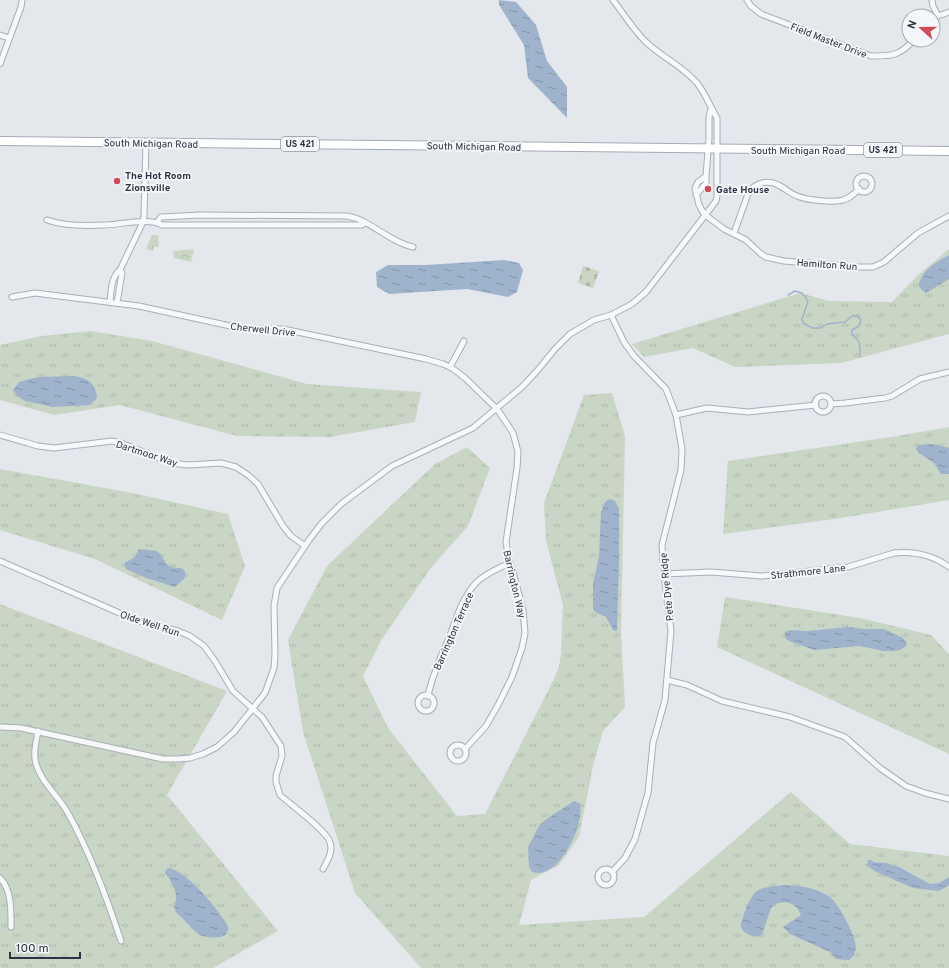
<svg xmlns="http://www.w3.org/2000/svg" width="949" height="968" font-family="Overpass,sans-serif">
	<defs>
		<pattern id="grass-tufts" width="24" height="20" patternUnits="userSpaceOnUse"><rect width="24" height="20" fill="#c9d6c5"/><path d="M3 7l-1-3M5 7V3M7 7l1-3M15 17l-1-3M17 17v-4M19 17l1-3" fill="none" stroke="#adb8ab"/></pattern>
		<pattern id="cemetery-stones" width="16" height="16" patternUnits="userSpaceOnUse"><rect width="16" height="16" fill="#c9d6c5"/><path d="M2 7V4a2 2 0 0 1 4 0v3zM10 15v-3a2 2 0 0 1 4 0v3z" fill="#adb8ab"/></pattern>
		<pattern id="park-crowns" width="20" height="18" patternUnits="userSpaceOnUse"><rect width="20" height="18" fill="#c9d6c5"/><path d="M2 6a3 3 0 1 1 6 0M12 15a3 3 0 1 1 6 0" fill="none" stroke="#adb8ab"/></pattern>
		<pattern id="water-ripples" width="26" height="14" patternUnits="userSpaceOnUse"><rect width="26" height="14" fill="#9fb4cc"/><path d="M2 4q2-2 4 0t4 0M15 11q2-2 4 0t4 0" fill="none" stroke="#8293a7"/></pattern>
	</defs>
	<rect width="100%" height="100%" fill="#e4e7ec"/>
	<!-- grass -->
	<g fill="url(#grass-tufts)">
		<path d="M949 249V334L841 363 735 367 693 348 644 357 632 344 800 293 829 301 892 302 918 275Z"/>
		<path d="M90 331 152 341 307 384 421 392 415 422 330 437 237 436 120 405 54 415 0 400V345L42 336Z"/>
		<path d="M612 393 625 436 621 633 625 707 603 731 593 766 579 837 559 865 531 880 519 925 644 917 791 792 850 844 949 856V968H421L355 893 303 732 288 640 327 566 435 464 467 447 490 468 468 526 430 569 382 639 363 676 388 728 457 816 485 814 553 681 559 667 561 654 563 605 546 541 544 503 584 395Z"/>
		<path d="M949 427V500L841 518 723 534 728 461 891 437Z"/>
		<path d="M0 469 127 492 228 514 245 566 222 620 95 559 0 530Z"/>
		<path d="M725 597 860 618 931 635 949 654V754L717 647Z"/>
		<path d="M0 604 227 691 167 795 278 931 213 968H0Z"/>
	</g>
	<!-- cemetery -->
	<path fill="url(#cemetery-stones)" d="M583 266 599 271 593 288 578 283Z"/>
	<!-- park -->
	<g fill="url(#park-crowns)">
		<path d="M152 235H158L159 247 154 246 153 251 146 249Z"/>
		<path d="M194 249 191 262 174 258 173 251Z"/>
	</g>
	<!-- water -->
	<g fill="url(#water-ripples)">
		<path d="M499 0 516 2 536 25 547 61 567 87V118L528 78 524 45 499 5Z"/>
		<path d="M949 255V279L926 293 921 289 919 285C921 270 937 262 949 255Z"/>
		<path d="M504 260 519 263 523 270 517 292 508 297 467 289 389 294 377 287 376 272 388 265H426Z"/>
		<path d="M74 376C89 378 95 383 97 398L90 405 53 407 25 401 16 395 13 390 19 382 38 377Z"/>
		<path d="M933 444 949 448V474H941L934 463 919 453 916 449 918 445Z"/>
		<path d="M609 499 615 501 619 509V561L617 631 613 630 606 617 595 612 593 608V584L599 556 601 512 605 502Z"/>
		<path d="M139 549 157 551C169 562 162 568 182 568L186 573 184 579 175 587 146 578 126 569 124 563 135 557Z"/>
		<path d="M849 627 864 629H884L903 638 907 644 905 647 900 650 893 651H883L860 646 814 650 789 641 785 638V632L790 630 807 631Z"/>
		<path d="M574 801 580 804C585 824 559 881 532 872L529 867 528 847 539 826 545 820Z"/>
		<path d="M868 860H872L873 862 886 863 899 867 930 884 939 883 949 877V885L939 891 913 888 874 871 867 865Z"/>
		<path d="M168 868C187 870 219 911 228 926 229 932 226 936 220 937 198 939 197 933 183 919 181 916 176 914 175 910 173 906 176 902 176 898 177 889 169 879 165 872Z"/>
		<path d="M787 885C804 886 817 888 831 898 839 904 856 937 856 947 856 953 853 957 849 960L836 959 830 952 812 944 790 934 783 927 801 915C798 906 789 900 779 903 776 903 773 906 771 908L762 935C757 937 755 937 750 935 747 934 742 931 741 927 740 921 751 894 757 891 764 886 779 886 787 885Z"/>
	</g>
	<g fill="none" stroke-linecap="round" stroke-linejoin="round">
		<!-- stream -->
		<path stroke="#9fb4cc" stroke-width="1.5" d="M788 295 795 291 802 293 808 301 802 319 803 323 812 328H821L827 324 845 322 852 316H857L861 320 859 326 852 330V335C861 340 860 347 860 357"/>
		<!-- street casing -->
		<g stroke="#a9aeb7" stroke-width="7">
			<g id="street">
				<path d="M747 0 751 6 761 14 871 56C893 56 899 56 914 40"/>
				<path d="M932 0 933 6 938 16"/>
				<path d="M933 20 938 16 949 12"/>
				<path d="M0 35 9 38"/>
				<path d="M0 64 21 7 22 0"/>
				<path d="M711 109 709 117V138L706 176 698 182 695 188 699 205 704 214 724 229 746 240 761 254 766 257 784 261 859 267H873L884 262 918 233 949 216"/>
				<circle cx="864" cy="184" r="8"/>
				<path d="M696 195 706 183V176"/>
				<path d="M47 220C64 226 85 226 103 225 119 225 149 217 162 225H362L365 223"/>
				<path d="M157 222 161 217 200 215 347 216C371 220 389 242 413 247"/>
				<path d="M734 233 748 194C755 182 768 179 780 186 786 189 791 194 797 196 806 200 834 203 843 200 850 198 854 194 859 189"/>
				<path d="M12 297 35 293 139 306 235 327 254 329H283L426 359 443 364 452 368 465 378 497 409 508 425 513 433 518 452 517 468 506 542 509 561 513 572 523 610 525 633 522 648 512 677 498 705 486 726 465 749"/>
				<path d="M110 302C111 292 111 277 120 270L143 222 144 216 146 142"/>
				<path d="M117 303 122 273 120 270"/>
				<path d="M611 315 624 342 634 356 666 389 676 415 682 449 681 470 662 545 664 574 671 631 665 700 653 743 648 793 635 839 625 858 612 872"/>
				<path d="M450 367 464 341"/>
				<circle cx="823" cy="404" r="8"/>
				<path d="M831 404 845 403 885 398 892 396 920 379 949 372"/>
				<path d="M676 415 707 408 748 412 816 405"/>
				<path d="M0 435 38 446 54 448 112 441 121 443 171 463 188 465 221 463 236 467 248 475 258 484 283 526 291 536 305 546"/>
				<path d="M0 561 138 621 178 631 190 636 204 646 215 661 233 691 262 717 281 746 282 756 276 776V782L280 795C290 804 327 831 330 842 333 852 328 860 323 869"/>
				<path d="M664 574 711 572 761 576 848 567 894 553C914 551 933 555 949 567"/>
				<path d="M667 680 687 685 722 701 790 717 845 737 880 768 906 786 925 793 949 799"/>
				<circle cx="426" cy="703" r="8"/>
				<path d="M428 696C432 675 441 657 449 638 456 619 463 595 478 581 487 573 498 568 510 563"/>
				<path d="M0 727 21 728 163 759H178L190 758 203 754 217 747 234 732 265 693 274 668 275 654 274 606 277 588 309 540 322 523 341 504 392 466 473 428 522 387 537 371 555 349 570 334 594 320 611 315 632 304 646 292 716 201 717 196V118C710 107 706 94 697 83 683 66 661 57 645 41 633 29 623 13 613 0"/>
				<path d="M38 731C36 743 33 753 36 764 42 784 60 797 69 815 91 855 107 898 121 941"/>
				<circle cx="458" cy="753" r="8"/>
				<circle cx="606" cy="877" r="8"/>
				<path d="M0 878C12 890 11 911 11 927"/>
			</g>
		</g>
		<!-- primary casing -->
		<g stroke="#a3abb8" stroke-width="10">
			<path id="primary" d="M0 141 949 151"/>
		</g>
		<!-- street -->
		<use href="#street" stroke="#f7f8fa" stroke-width="5"/>
		<!-- primary -->
		<use href="#primary" stroke="#fff" stroke-width="8"/>
	</g>
	<!-- markers -->
	<g fill="#d1495b" stroke="#f4f6f9" stroke-width="1.5">
		<circle cx="117" cy="181" r="4"/>
		<circle cx="708" cy="189" r="4"/>
	</g>
	<g text-anchor="middle" stroke-width="4" stroke-linejoin="round" paint-order="stroke">
		<!-- shield labels -->
		<g fill="#f4f6f9" stroke="#676e7b" stroke-width="1">
			<rect x="281" y="137" width="38" height="14" rx="3"/>
			<rect x="864" y="143" width="38" height="14" rx="3"/>
		</g>
		<g font-size="9" font-weight="bold" fill="#2b3445">
			<text x="300" y="147">US 421</text>
			<text x="883" y="153">US 421</text>
		</g>
		<!-- street labels -->
		<g font-size="10" fill="#2b3445" stroke="#f4f6f9">
			<text transform="translate(829 40) rotate(21)" y="4">Field Master Drive</text>
			<text transform="translate(151 143) rotate(1)" y="4">South Michigan Road</text>
			<text transform="translate(474 146) rotate(1)" y="4">South Michigan Road</text>
			<text x="798" y="154">South Michigan Road</text>
			<text transform="translate(827 264) rotate(4)" y="4">Hamilton Run</text>
			<text transform="translate(263 329) rotate(6)" y="4">Cherwell Drive</text>
			<text transform="translate(147 453) rotate(18)" y="4">Dartmoor Way</text>
			<text transform="translate(808 571) rotate(-6)" y="4">Strathmore Lane</text>
			<text transform="translate(515 584) rotate(77)" y="4">Barrington Way</text>
			<text transform="translate(666 587) rotate(-96)" y="4">Pete Dye Ridge</text>
			<text transform="translate(150 623) rotate(18)" y="4">Olde Well Run</text>
			<text transform="translate(453 631) rotate(-66)" y="4">Barrington Terrace</text>
		</g>
		<!-- poi labels -->
		<g font-size="10" font-weight="bold" fill="#2b3445" stroke="#f4f6f9" text-anchor="start">
			<text x="125" y="179">The Hot Room<tspan x="125" dy="12">Zionsville</tspan></text>
			<text x="716" y="193">Gate House</text>
		</g>
	</g>
	<!-- north arrow -->
	<g transform="translate(921 28) rotate(291)"><circle r="19" fill="#f4f6f9" stroke="#a4a8b1"/>
	<path d="M0-3L7 15L0 10L-7 15Z" fill="#d1495b"/>
	<text y="-6" font-size="11" font-weight="bold" text-anchor="middle" fill="#2b3445">N</text>
	</g>
	<!-- scale -->
	<path d="M10 952v6h70v-6" fill="none" stroke="#2b3445" stroke-width="2"/>
	<text x="16" y="952" font-size="12" fill="#2b3445" stroke="#f4f6f9" stroke-width="3" paint-order="stroke">100 m</text>
</svg>
